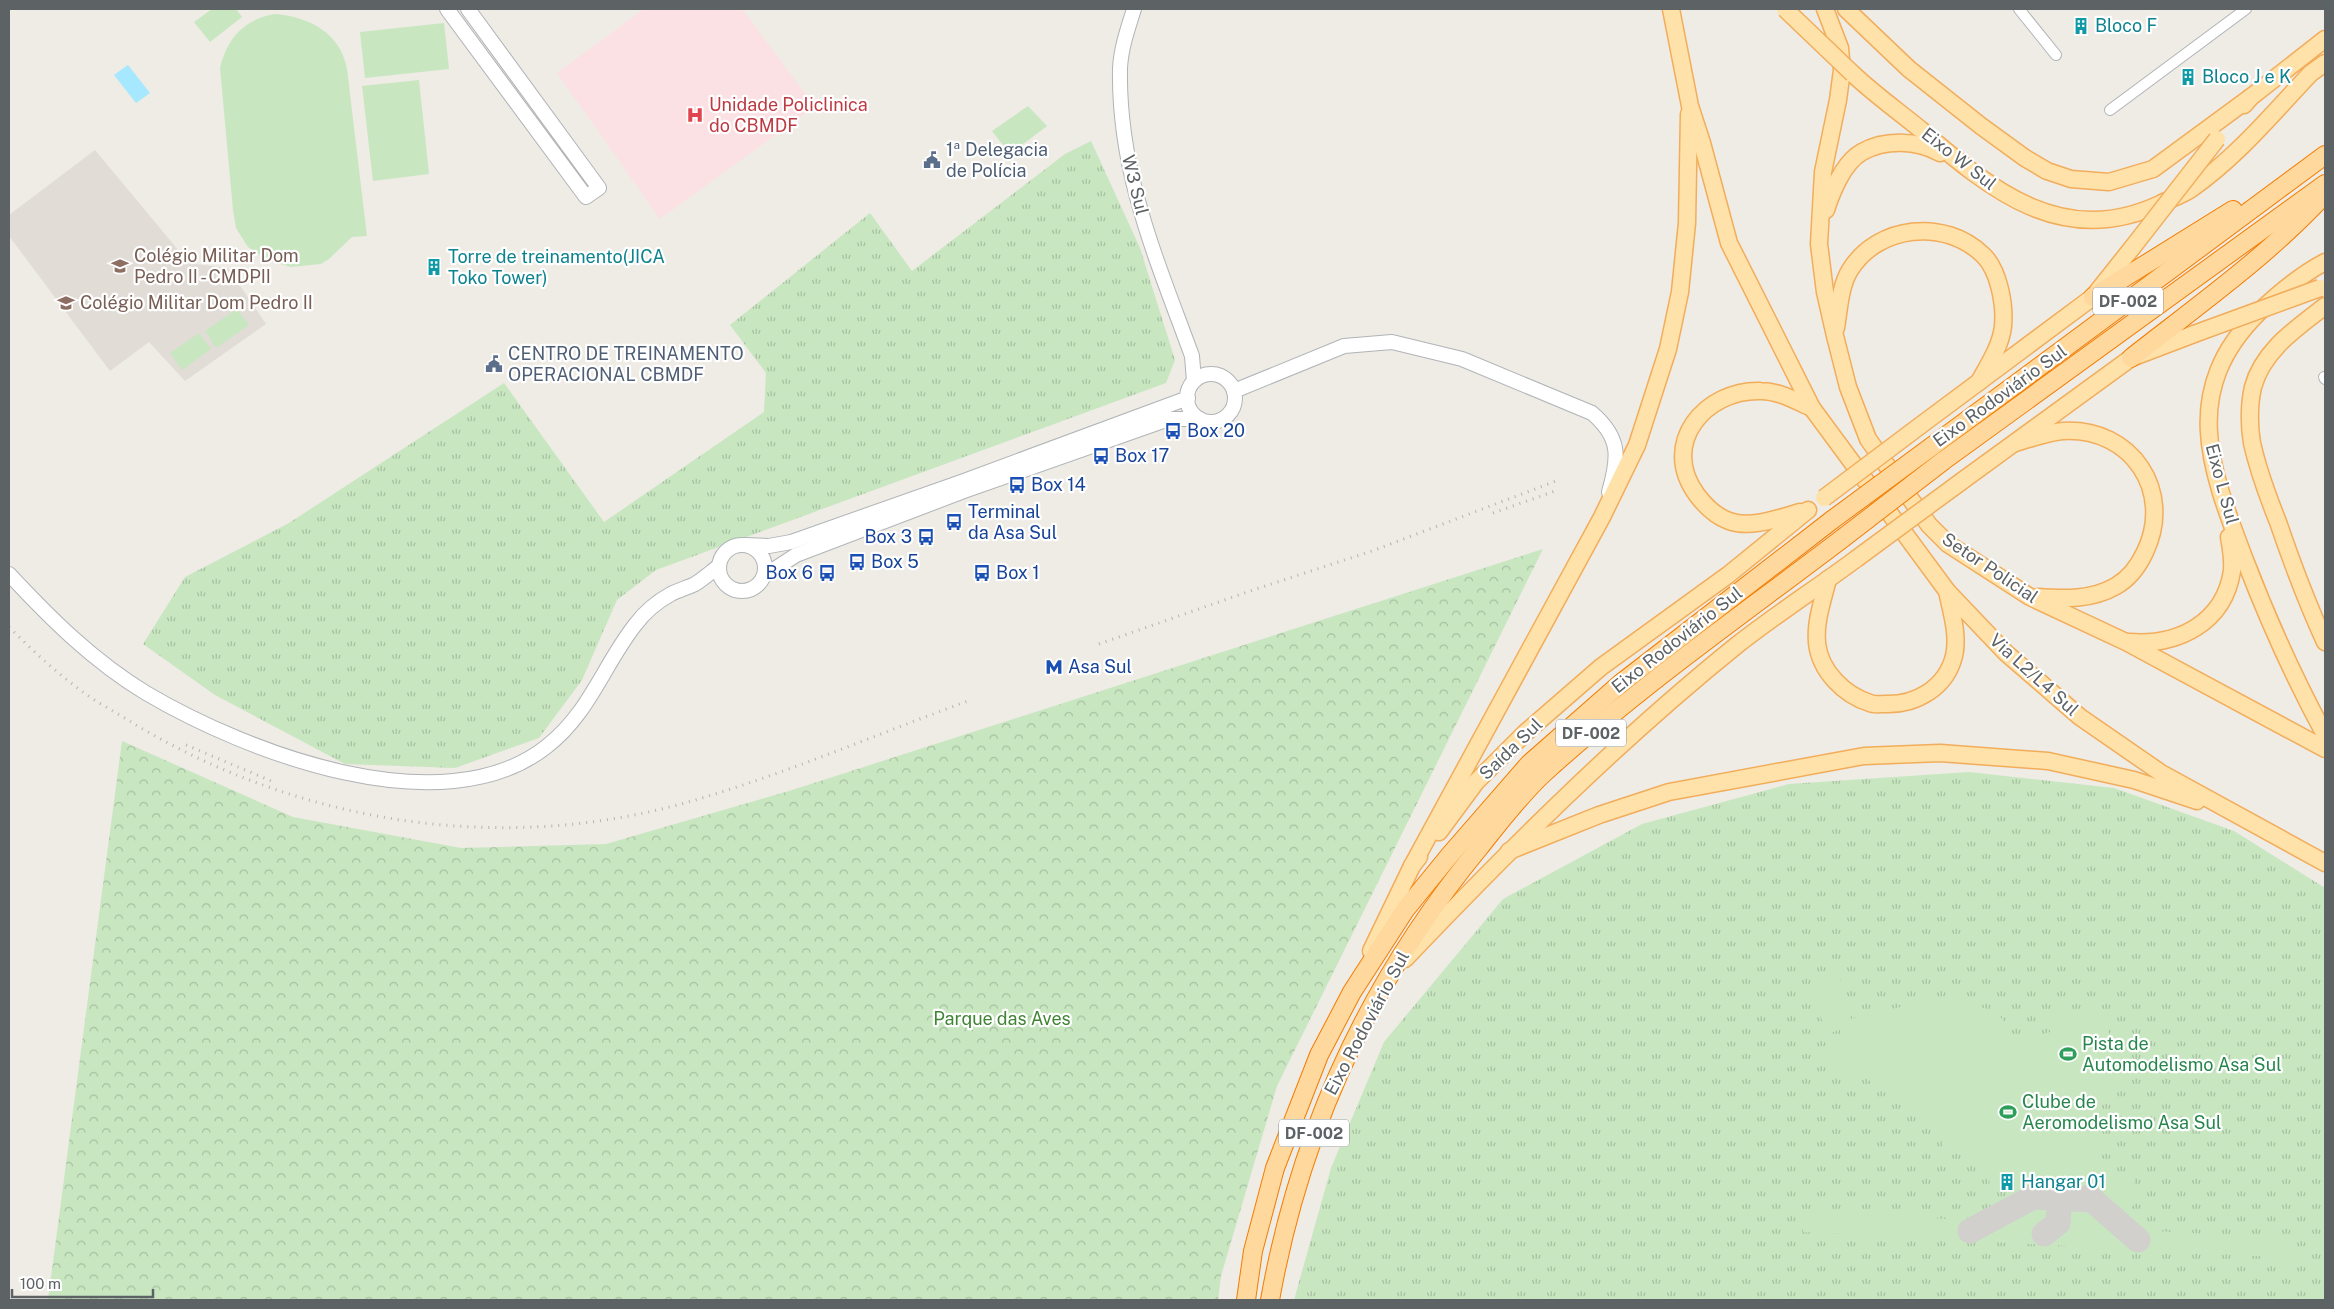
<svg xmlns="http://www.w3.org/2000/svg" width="2334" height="1309" font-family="'Public Sans',sans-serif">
	<defs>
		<pattern id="grass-tufts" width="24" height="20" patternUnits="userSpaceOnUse" patternTransform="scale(1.25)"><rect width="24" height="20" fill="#c8e7c1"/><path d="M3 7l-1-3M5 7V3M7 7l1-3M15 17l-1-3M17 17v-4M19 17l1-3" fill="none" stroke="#a6bfa0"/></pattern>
		<pattern id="forest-crowns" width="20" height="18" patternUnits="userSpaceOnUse" patternTransform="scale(1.25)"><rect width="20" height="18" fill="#c8e7c1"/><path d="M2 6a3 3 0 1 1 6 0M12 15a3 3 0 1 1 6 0" fill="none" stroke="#a6bfa0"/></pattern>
	</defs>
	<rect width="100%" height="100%" fill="#efebe5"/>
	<!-- education -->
	<path fill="#e2dcd6" d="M95 150 189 263 228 268 266 324 185 381 149 342 110 371 9 236V215Z"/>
	<!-- medical -->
	<path fill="#fce1e4" d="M644 9H742L806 95 807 112 660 219 557 73Z"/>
	<!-- grass -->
	<g fill="url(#grass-tufts)">
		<path d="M1091 141 1140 248 1175 360 1166 383 656 570 617 600 582 680 539 738 455 768 345 764 215 695 143 644 185 577 289 523 504 383 604 522 764 412 766 373 730 325 870 213 912 271 1065 154Z"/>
		<path d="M1969 772 2114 788 2234 831 2325 888V1300H1294L1331 1168 1384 1042 1503 899 1642 824 1789 784Z"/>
	</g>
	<!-- forest -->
	<path fill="url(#forest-crowns)" d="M1543 549 1277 1086 1221 1276 1218 1300H48L122 741 293 817 461 848 606 844 789 791Z"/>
	<!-- pitch -->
	<g fill="#c8e7c1">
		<path d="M212 9H236L242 17 210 42 194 22Z"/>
		<path d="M274 14C308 16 341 33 347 69L367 236 352 237 329 259 321 264 291 267 267 260 248 247 236 228 233 210 220 68C227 39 243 20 274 14Z"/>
		<path d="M444 23 449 69 365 78 360 32Z"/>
		<path d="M419 80 429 174 373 181 362 86Z"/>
		<path d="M1028 106 1047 126 1010 154 992 131Z"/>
		<path d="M237 309 249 325 216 348 205 331Z"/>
		<path d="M199 333 211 349 182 370 170 353Z"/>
		<path d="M1838 973 1851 1019C1894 1010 1940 990 1984 1008 1992 1011 2000 1015 2005 1023 2011 1034 2007 1053 2008 1065 2018 1036 2022 1040 2050 1032V1015L2108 1014 2109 1039 2117 1043C2119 1057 2116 1088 2101 1095L2099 1177 2134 1179 2133 1206 2100 1204 2126 1226 2136 1230 2279 1238 2287 1234 2295 1239 2296 1248 2292 1258 2287 1261 2276 1257 1803 1232 1804 1211 1909 1217 1915 1213 1931 1218 1982 1221 2024 1199 2025 1193 1989 1191 1990 1171 1981 1167 1959 1146 1942 1147 1941 1131 1872 1082 1865 1078 1826 1071 1829 1051 1836 1052 1838 1037H1841L1840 1030 1826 1034 1810 981Z"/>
	</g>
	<!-- water -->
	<path fill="#a5e8ff" d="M128 65 150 93 136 103 114 75Z"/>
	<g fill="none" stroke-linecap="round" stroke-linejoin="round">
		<!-- taxiway -->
		<g stroke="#d1d0cd" stroke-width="25">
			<path d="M2034 1197 2092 1200"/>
			<path d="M2089 1197 2138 1240"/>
			<path d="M1970 1231 2039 1194"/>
			<path d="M2044 1234 2058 1223 2060 1195"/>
		</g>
		<!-- minor casing -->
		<g stroke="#b0b4b7" stroke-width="12">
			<g id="minor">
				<path d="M2019 9 2056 55"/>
				<path d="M2110 110 2246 9"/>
				<path d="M2324 377 2325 379"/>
			</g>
		</g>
		<!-- tertiary casing -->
		<g stroke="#b0b4b7" stroke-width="16">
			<g id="tertiary">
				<path d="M447 9 586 197 599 188 468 9"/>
				<path d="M1134 9C1128 28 1121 48 1120 68 1118 173 1157 260 1192 356L1194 381"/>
				<circle cx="1211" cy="398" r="24"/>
				<path d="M1234 391 1344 346 1392 342 1462 359 1592 413C1621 438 1619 457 1609 492"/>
				<path d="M746 545 769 546 791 542 961 482 1188 398"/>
				<circle cx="742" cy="568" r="23"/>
				<path d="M9 574C50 618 93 661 146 693 246 752 442 828 546 747 589 714 603 666 635 625 644 613 658 601 671 594 678 590 687 588 695 584 703 579 711 572 719 566"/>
				<path d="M764 576 796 555 964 491 1169 419H1200"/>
			</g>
		</g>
		<!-- primary casing -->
		<g stroke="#f2ad5b" stroke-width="19">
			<g id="primary">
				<path d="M1671 9 1690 106 1702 143 1729 243 1812 408 1947 591 2006 653 2080 717 2161 773 2325 863"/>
				<path d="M1825 9 1840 48 1842 70 1838 100 1823 172 1819 244 1825 292 1835 336 1848 387 1868 439 1929 525 1948 544 2030 597 2126 642 2325 749"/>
				<path d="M1846 9 1909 69 1981 126 2025 158 2047 171 2071 179 2109 182 2153 169 2251 97"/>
				<path d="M1853 74C1874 94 1898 111 1920 129 1992 191 2063 249 2160 204 2170 199 2182 195 2191 189 2237 157 2273 113 2311 73L2325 63"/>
				<path d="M2244 105 2251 97 2325 39"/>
				<path d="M1826 210C1832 191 1844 162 1862 152 1885 139 1917 140 1940 153"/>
				<path d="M2325 262C2300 275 2280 292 2259 312 2179 391 2210 468 2245 560 2268 620 2294 678 2325 735"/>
				<path d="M2325 306C2297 328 2263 350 2253 387 2249 404 2249 426 2252 443 2258 470 2268 497 2278 522 2292 563 2307 603 2325 642"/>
				<path d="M1836 328C1839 310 1840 286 1850 270 1878 225 1945 218 1983 255 1999 270 2005 305 2003 326 2001 346 1988 365 1979 382"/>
				<path d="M1921 425 2093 297 2132 248"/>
				<path d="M2015 443C2030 439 2048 432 2063 431 2132 427 2174 492 2145 552 2138 567 2130 578 2116 586 2092 600 2064 599 2038 597"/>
				<path d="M1962 481 2131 358 2194 334"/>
				<path d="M1800 512C1779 518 1751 529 1729 521 1715 516 1706 507 1697 495 1659 444 1705 389 1761 391 1779 391 1796 401 1812 408"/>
				<path d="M1828 579C1823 600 1815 621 1817 643 1820 671 1844 695 1870 703 1874 705 1880 704 1885 704 1916 705 1946 688 1954 656 1959 635 1951 611 1947 591"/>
				<path d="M2129 642C2178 646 2224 623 2232 571 2233 560 2231 548 2229 537"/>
				<path d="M1439 832 1476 782 1525 733 1601 667 1728 575 1808 510"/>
				<path d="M1509 851 1599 815 1669 792 1864 756 1940 753 2048 761 2134 780 2197 801"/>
				<path d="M1412 866 1602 517 1637 445 1668 349 1680 292 1687 223 1689 114"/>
				<path d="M1371 951 1412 866 1419 857"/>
				<path d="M1405 959C1510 849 1618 741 1737 645 1775 615 1817 588 1856 559"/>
			</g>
		</g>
		<!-- trunk casing -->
		<g stroke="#f47c00" stroke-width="20">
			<g id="trunk">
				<path d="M2093 297 2233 210"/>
				<path d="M2131 358C2197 306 2268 256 2325 194"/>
				<path d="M1931 447 2325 155"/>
				<path d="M1943 461 2325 184"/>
				<path d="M1246 1300 1253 1251 1275 1168 1319 1055 1352 992 1405 910 1449 856 1529 764 1620 684 1832 520"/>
				<path d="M1270 1300C1300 1132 1370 980 1479 848 1499 823 1520 795 1544 773 1637 688 1742 615 1843 538"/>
			</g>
		</g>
		<!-- minor -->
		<use href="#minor" stroke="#fff" stroke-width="10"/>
		<!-- tertiary -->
		<use href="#tertiary" stroke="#fff" stroke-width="14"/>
		<!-- primary -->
		<use href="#primary" stroke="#ffe2aa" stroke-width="16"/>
		<!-- trunk -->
		<use href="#trunk" stroke="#fed89c" stroke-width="18"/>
		<!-- rail -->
		<g stroke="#b3b4b5" stroke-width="3" stroke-dasharray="1 6" stroke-linecap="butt">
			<path d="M1493 513 1558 490"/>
			<path d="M9 627C30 648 51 668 75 686 93 701 116 712 136 725 304 825 507 856 695 800 788 773 877 734 968 701"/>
			<path d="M1099 644 1253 590 1372 551 1556 481"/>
			<path d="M186 745 276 783"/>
		</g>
		<!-- primary-bridge casing -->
		<g stroke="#f2ad5b" stroke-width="19" stroke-linecap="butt">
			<g id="primary-bridge">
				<path d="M1785 9 1853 74"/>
				<path d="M2132 248 2217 139"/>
				<path d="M2194 334 2320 288"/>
				<path d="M1824 498 1921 425"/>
				<path d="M1856 559 1962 481"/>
			</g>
		</g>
		<!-- trunk-bridge casing -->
		<g stroke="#f47c00" stroke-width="20" stroke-linecap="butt">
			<g id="trunk-bridge">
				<path d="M1832 520 1931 447"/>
				<path d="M1843 538 1943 461"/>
			</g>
		</g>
		<!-- primary-bridge -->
		<use href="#primary-bridge" stroke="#ffe2aa" stroke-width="16"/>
		<!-- trunk-bridge -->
		<use href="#trunk-bridge" stroke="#fed89c" stroke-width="18"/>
	</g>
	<!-- icons -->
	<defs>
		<g id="building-bare" transform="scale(1.35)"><path d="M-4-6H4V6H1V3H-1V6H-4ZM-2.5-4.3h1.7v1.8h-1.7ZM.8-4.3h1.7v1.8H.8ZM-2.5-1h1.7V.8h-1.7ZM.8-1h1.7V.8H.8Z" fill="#0f9aa8" stroke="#fff" stroke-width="2.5" paint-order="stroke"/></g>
		<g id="hospital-bare" transform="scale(1.35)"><path d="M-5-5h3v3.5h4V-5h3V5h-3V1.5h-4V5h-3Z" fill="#e0444e" stroke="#fff" stroke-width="2.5" paint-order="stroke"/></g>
		<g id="civic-bare" transform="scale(1.35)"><path d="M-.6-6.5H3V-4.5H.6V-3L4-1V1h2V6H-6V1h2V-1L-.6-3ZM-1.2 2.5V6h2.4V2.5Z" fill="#5c6f8a" stroke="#fff" stroke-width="2.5" paint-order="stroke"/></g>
		<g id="university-bare" transform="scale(1.35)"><path d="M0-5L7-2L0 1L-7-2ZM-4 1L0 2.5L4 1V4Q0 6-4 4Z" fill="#8d6e63" stroke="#fff" stroke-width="2.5" paint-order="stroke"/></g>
		<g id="school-bare" transform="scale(1.35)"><path d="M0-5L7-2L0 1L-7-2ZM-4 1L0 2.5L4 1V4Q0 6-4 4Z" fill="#8d6e63" stroke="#fff" stroke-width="2.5" paint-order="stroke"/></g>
		<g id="bus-bare" transform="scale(1.35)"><path d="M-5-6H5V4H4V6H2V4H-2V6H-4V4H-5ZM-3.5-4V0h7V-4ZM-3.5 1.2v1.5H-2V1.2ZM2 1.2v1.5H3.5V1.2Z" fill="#1a4fb4" stroke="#fff" stroke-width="2.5" paint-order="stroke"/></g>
		<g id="metro-bare" transform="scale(1.35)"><path d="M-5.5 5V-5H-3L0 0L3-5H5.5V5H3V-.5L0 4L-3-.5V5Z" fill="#1a4fb4" stroke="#fff" stroke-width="2.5" paint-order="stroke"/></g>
		<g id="stadium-bare" transform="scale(1.35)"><path d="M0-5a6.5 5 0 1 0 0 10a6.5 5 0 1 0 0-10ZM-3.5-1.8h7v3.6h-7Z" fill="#2e9e5b" stroke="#fff" stroke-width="2.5" paint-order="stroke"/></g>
	</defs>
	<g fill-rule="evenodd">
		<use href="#building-bare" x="2081" y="26"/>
		<use href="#building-bare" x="2188" y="77"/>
		<use href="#hospital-bare" x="695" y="115"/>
		<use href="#civic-bare" x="932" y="160"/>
		<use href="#university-bare" x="120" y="266"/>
		<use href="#building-bare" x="434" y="267"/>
		<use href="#school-bare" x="66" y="303"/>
		<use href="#civic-bare" x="494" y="364"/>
		<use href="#bus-bare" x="1173" y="431"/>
		<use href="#bus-bare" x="1101" y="456"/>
		<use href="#bus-bare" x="1017" y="485"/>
		<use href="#bus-bare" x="954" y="522"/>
		<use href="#bus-bare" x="926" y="537"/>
		<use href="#bus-bare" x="857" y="562"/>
		<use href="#bus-bare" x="827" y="573"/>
		<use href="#bus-bare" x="982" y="573"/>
		<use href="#metro-bare" x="1054" y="667"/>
		<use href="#stadium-bare" x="2068" y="1054"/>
		<use href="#stadium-bare" x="2008" y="1112"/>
		<use href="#building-bare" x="2007" y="1182"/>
	</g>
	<g text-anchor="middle" stroke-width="4.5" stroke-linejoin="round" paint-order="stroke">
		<!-- shield labels -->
		<g fill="#fff" stroke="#8e9193" stroke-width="1">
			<rect x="2093" y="287.5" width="70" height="27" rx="4"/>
			<rect x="1556" y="719.5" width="70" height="27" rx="4"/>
			<rect x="1279" y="1119.5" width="70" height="27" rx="4"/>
		</g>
		<g font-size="16" font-weight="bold" fill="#5d6265">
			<text x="2128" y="307">DF-002</text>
			<text x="1591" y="739">DF-002</text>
			<text x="1314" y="1139">DF-002</text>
		</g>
		<!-- culture labels -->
		<g font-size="18" fill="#0d838f" stroke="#fff" text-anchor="start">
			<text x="2095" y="32">Bloco F</text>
			<text x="2202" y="83">Bloco J e K</text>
			<text x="448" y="263">Torre de treinamento(JICA<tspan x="448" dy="21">Toko Tower)</tspan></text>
			<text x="2021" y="1188">Hangar 01</text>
		</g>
		<!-- health labels -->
		<g font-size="18" fill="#be3a42" stroke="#fff" text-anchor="start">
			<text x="709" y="111">Unidade Policlinica<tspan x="709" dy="21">do CBMDF</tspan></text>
		</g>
		<!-- service labels -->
		<g font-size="18" fill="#4e5e75" stroke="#fff" text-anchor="start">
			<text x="946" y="156">1ª Delegacia<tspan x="946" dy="21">de Polícia</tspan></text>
			<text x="508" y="360">CENTRO DE TREINAMENTO<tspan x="508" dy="21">OPERACIONAL CBMDF</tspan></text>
		</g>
		<!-- street labels -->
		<g font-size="18" fill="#5d6265" stroke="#fff">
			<text transform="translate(1959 159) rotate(38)" y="6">Eixo W Sul</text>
			<text transform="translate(1135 185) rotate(76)" y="6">W3 Sul</text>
			<text transform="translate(2000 396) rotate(-36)" y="6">Eixo Rodoviário Sul</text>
			<text transform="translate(2222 484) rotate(75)" y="6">Eixo L Sul</text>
			<text transform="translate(1990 568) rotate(34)" y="6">Setor Policial</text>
			<text transform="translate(1677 640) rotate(-38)" y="6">Eixo Rodoviário Sul</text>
			<text transform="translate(2034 675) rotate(42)" y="6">Via L2/L4 Sul</text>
			<text transform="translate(1511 749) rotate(-44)" y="6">Saída Sul</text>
			<text transform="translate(1367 1023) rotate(-62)" y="6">Eixo Rodoviário Sul</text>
		</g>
		<!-- education labels -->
		<g font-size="18" fill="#785e54" stroke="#fff" text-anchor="start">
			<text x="134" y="262">Colégio Militar Dom<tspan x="134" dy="21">Pedro II - CMDPII</tspan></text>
			<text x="80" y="309">Colégio Militar Dom Pedro II</text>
		</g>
		<!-- transit labels -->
		<g font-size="18" fill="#164399" stroke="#fff" text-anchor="start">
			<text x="1187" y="437">Box 20</text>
			<text x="1115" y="462">Box 17</text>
			<text x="1031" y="491">Box 14</text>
			<text x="968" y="518">Terminal<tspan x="968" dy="21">da Asa Sul</tspan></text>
			<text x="912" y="543" text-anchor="end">Box 3</text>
			<text x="871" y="568">Box 5</text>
			<text x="813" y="579" text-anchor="end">Box 6</text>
			<text x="996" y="579">Box 1</text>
			<text x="1068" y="673">Asa Sul</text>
		</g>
		<!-- park labels -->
		<g font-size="18" fill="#3f8534" stroke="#fff">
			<text x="1002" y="1025">Parque das Aves</text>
		</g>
		<!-- leisure labels -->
		<g font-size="18" fill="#27864d" stroke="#fff" text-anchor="start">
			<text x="2082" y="1050">Pista de<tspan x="2082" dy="21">Automodelismo Asa Sul</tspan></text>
			<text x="2022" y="1108">Clube de<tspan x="2022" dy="21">Aeromodelismo Asa Sul</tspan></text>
		</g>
	</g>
	<!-- border -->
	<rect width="2334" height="1309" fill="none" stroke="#5d6265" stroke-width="20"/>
	<!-- scale -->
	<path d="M12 1289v8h141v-8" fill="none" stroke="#5d6265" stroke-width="2.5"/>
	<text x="20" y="1289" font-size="15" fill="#5d6265" stroke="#ffffff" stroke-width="4" paint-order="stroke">100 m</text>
</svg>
